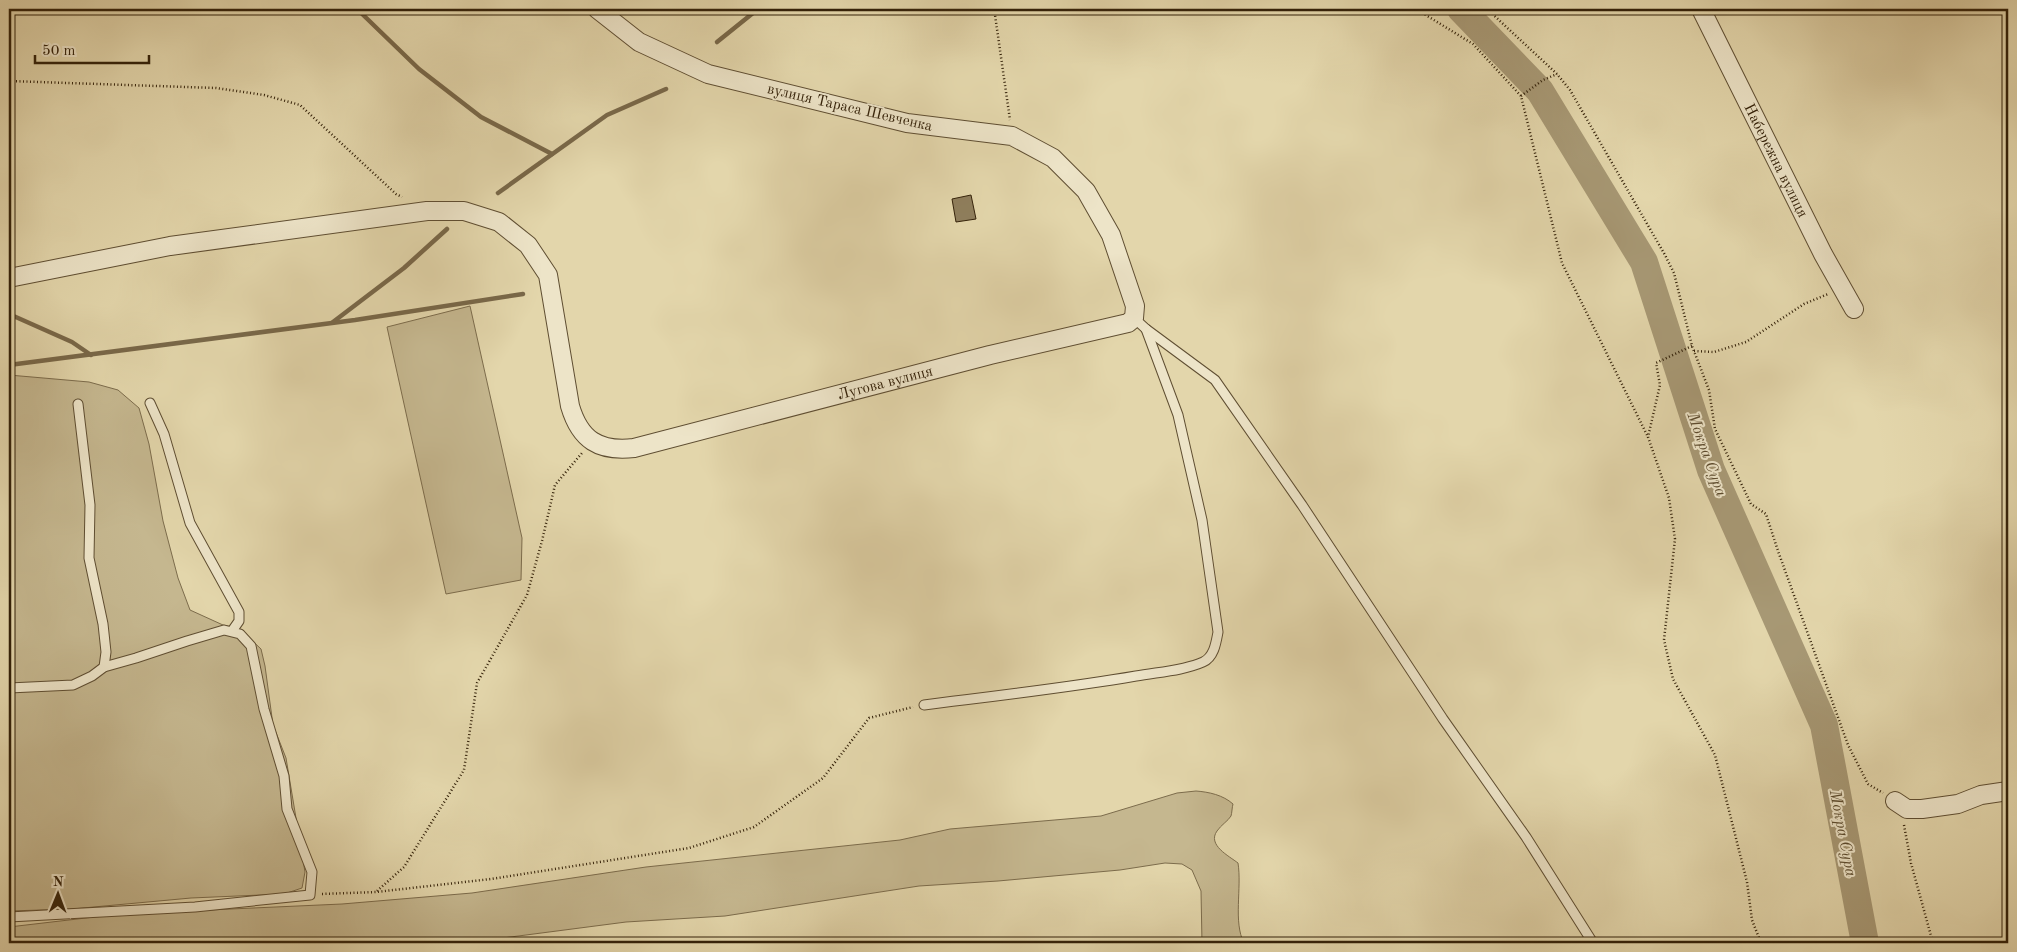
<svg xmlns="http://www.w3.org/2000/svg" width="2017" height="952" font-family="'Old Standard TT',serif">
	<rect width="100%" height="100%" fill="#e3d6ab"/>
	<filter id="stains"><feTurbulence type="fractalNoise" baseFrequency=".004" numOctaves="4"/><feColorMatrix values="0 0 0 0 .2 0 0 0 0 .09 0 0 0 0 .02 0 0 0 .5 -.17"/></filter>
	<radialGradient id="worn" r=".72"><stop offset=".6" stop-color="#630" stop-opacity="0"/><stop offset="1" stop-color="#630" stop-opacity=".3"/></radialGradient>
	<!-- green -->
	<g fill="#c5b78f" stroke="#7c6c4c">
		<path d="M470 306 522 538 521 580 446 594 387 327Z"/>
		<path d="M9 375 89 382 118 390 139 408 149 444 163 521 178 578 190 610 223 625 240 629 261 649 265 666 273 725 286 758 305 872 302 888 284 894 191 898 72 909 9 911Z"/>
		<path d="M1196 791C1209 792 1223 795 1233 804 1232 807 1232 813 1231 816 1228 821 1221 825 1217 831 1207 845 1229 856 1238 863 1242 888 1233 922 1244 943H1202L1201 891 1192 870 1182 864 1165 863 1120 870 998 881 919 886 725 916 626 922 503 938 438 943H9V927L120 914 342 904 472 893 646 867 900 840 950 829 1101 816 1177 793Z"/>
	</g>
	<g fill="none" stroke-linecap="round" stroke-linejoin="round">
		<!-- stream -->
		<g stroke="#796849" stroke-width="4.5">
			<path d="M357 9 419 69 481 117 552 154"/>
			<path d="M717 42 758 9"/>
			<path d="M498 193 607 115 666 89"/>
			<path d="M9 314 72 342 91 355"/>
			<path d="M333 322 404 268 447 229"/>
			<path d="M9 365 355 320 523 294"/>
		</g>
		<!-- river -->
		<path stroke="#a79874" stroke-width="28" d="M1461 9 1540 91 1644 262 1711 470 1824 725 1865 943"/>
	</g>
	<!-- building -->
	<path fill="#8f7f5d" stroke="#332109" d="M971 195 976 219 956 222 952 199Z"/>
	<g fill="none" stroke-linecap="round" stroke-linejoin="round">
		<!-- service casing -->
		<g stroke="#5f4e32" stroke-width="11">
			<g id="service">
				<path d="M1134 318 1146 329 1215 380 1302 505 1443 719 1526 837 1593 943"/>
				<path d="M150 403 164 434 190 523 239 612V621L232 631"/>
				<path d="M78 404 90 505 89 558 103 624 106 652 104 667"/>
				<path d="M9 688 73 685 92 676 104 667 136 658 187 641 224 630 240 634 251 646 264 709 284 776 287 809 312 872 310 895 195 907 9 917"/>
				<path d="M924 705C995 696 1066 688 1136 676 1157 672 1183 671 1203 662 1214 657 1216 643 1218 632L1202 520 1178 415 1146 329"/>
			</g>
		</g>
		<!-- minor casing -->
		<g stroke="#5f4e32" stroke-width="20">
			<g id="minor">
				<path id="s1" d="M1701 9 1823 254 1854 309"/>
				<path id="s2" d="M9 278 170 246 427 211H464L499 222 528 245 548 275 570 406C580 440 599 452 634 448L990 355 1128 323 1134 318 1135 306 1111 235 1086 191 1053 158 1012 136 907 123 708 74 639 42 597 9"/>
				<path d="M1895 801 1907 809H1922L1958 804 1981 795 2008 791"/>
			</g>
		</g>
		<!-- path -->
		<g stroke="#332109" stroke-width="2.5" stroke-dasharray="1 2.5" stroke-linecap="butt">
			<path d="M996 9 995 15 1010 120"/>
			<path d="M1416 9 1473 44 1521 96 1562 263 1648 437"/>
			<path d="M1487 9 1557 74 1570 90 1665 255 1674 273 1692 346 1709 390 1715 429 1751 504 1766 514 1778 551 1848 745 1868 784 1883 793"/>
			<path d="M9 81 216 88 264 95 300 105 396 194 402 197"/>
			<path d="M1521 96 1543 80 1557 74"/>
			<path d="M1692 346 1656 363 1660 385 1648 437 1669 498 1675 539 1664 640 1673 679 1715 755 1747 882 1752 920 1761 943"/>
			<path d="M1694 351 1714 352 1746 342 1804 304 1828 294"/>
			<path d="M1904 825 1911 863 1933 943"/>
			<path d="M377 891 404 867 464 770 477 683 527 595 542 541 555 485 582 453"/>
			<path d="M322 894 376 892 491 879 689 848 754 827 823 778 869 718 913 707"/>
		</g>
		<!-- service -->
		<use href="#service" stroke="#ede4c8" stroke-width="9"/>
		<!-- minor -->
		<use href="#minor" stroke="#ede4c8" stroke-width="18"/>
	</g>
	<g text-anchor="middle" stroke-width="4" stroke-linejoin="round" paint-order="stroke">
		<!-- street labels -->
		<g font-size="15" fill="#332109" stroke="#ede4c8">
			<text transform="translate(850 107) rotate(13)" y="5">вулиця Тараса Шевченка</text>
			<text dy="5" stroke="none"><textPath href="#s1" startOffset="169">Набережна вулиця</textPath></text>
			<text dy="5" stroke="none"><textPath href="#s2" startOffset="1048">Лугова вулиця</textPath></text>
		</g>
		<!-- water labels -->
		<g font-size="16" font-style="italic" fill="#5c4b2e" stroke="#ede4c8">
			<text transform="translate(1708 454) rotate(70)" y="6">Мокра Сура</text>
			<text transform="translate(1844 833) rotate(79)" y="6">Мокра Сура</text>
		</g>
	</g>
	<!-- margin -->
	<rect width="2017" height="952" fill="none" stroke="#e3d6ab" stroke-width="30"/>
	<rect x="10" y="10" width="1997" height="932" fill="none" stroke="#332109" stroke-width="2.5"/>
	<rect x="15" y="15" width="1987" height="922" fill="none" stroke="#332109"/>
	<!-- north arrow -->
	<g transform="translate(58 894) rotate(1)" stroke="#ede4c8" stroke-width="4" paint-order="stroke">
	<path d="M0-4L9 19L0 12L-9 19Z" fill="#332109"/>
	<text y="-8" font-size="14" font-weight="bold" text-anchor="middle" fill="#332109">N</text>
	</g>
	<!-- scale -->
	<path d="M35 55v8h114v-8" fill="none" stroke="#332109" stroke-width="2.5"/>
	<text x="42" y="55" font-size="15" fill="#332109" stroke="#ede4c8" stroke-width="4" paint-order="stroke">50 m</text>
	<rect width="100%" height="100%" filter="url(#stains)"/>
	<rect width="100%" height="100%" fill="url(#worn)"/>
</svg>
